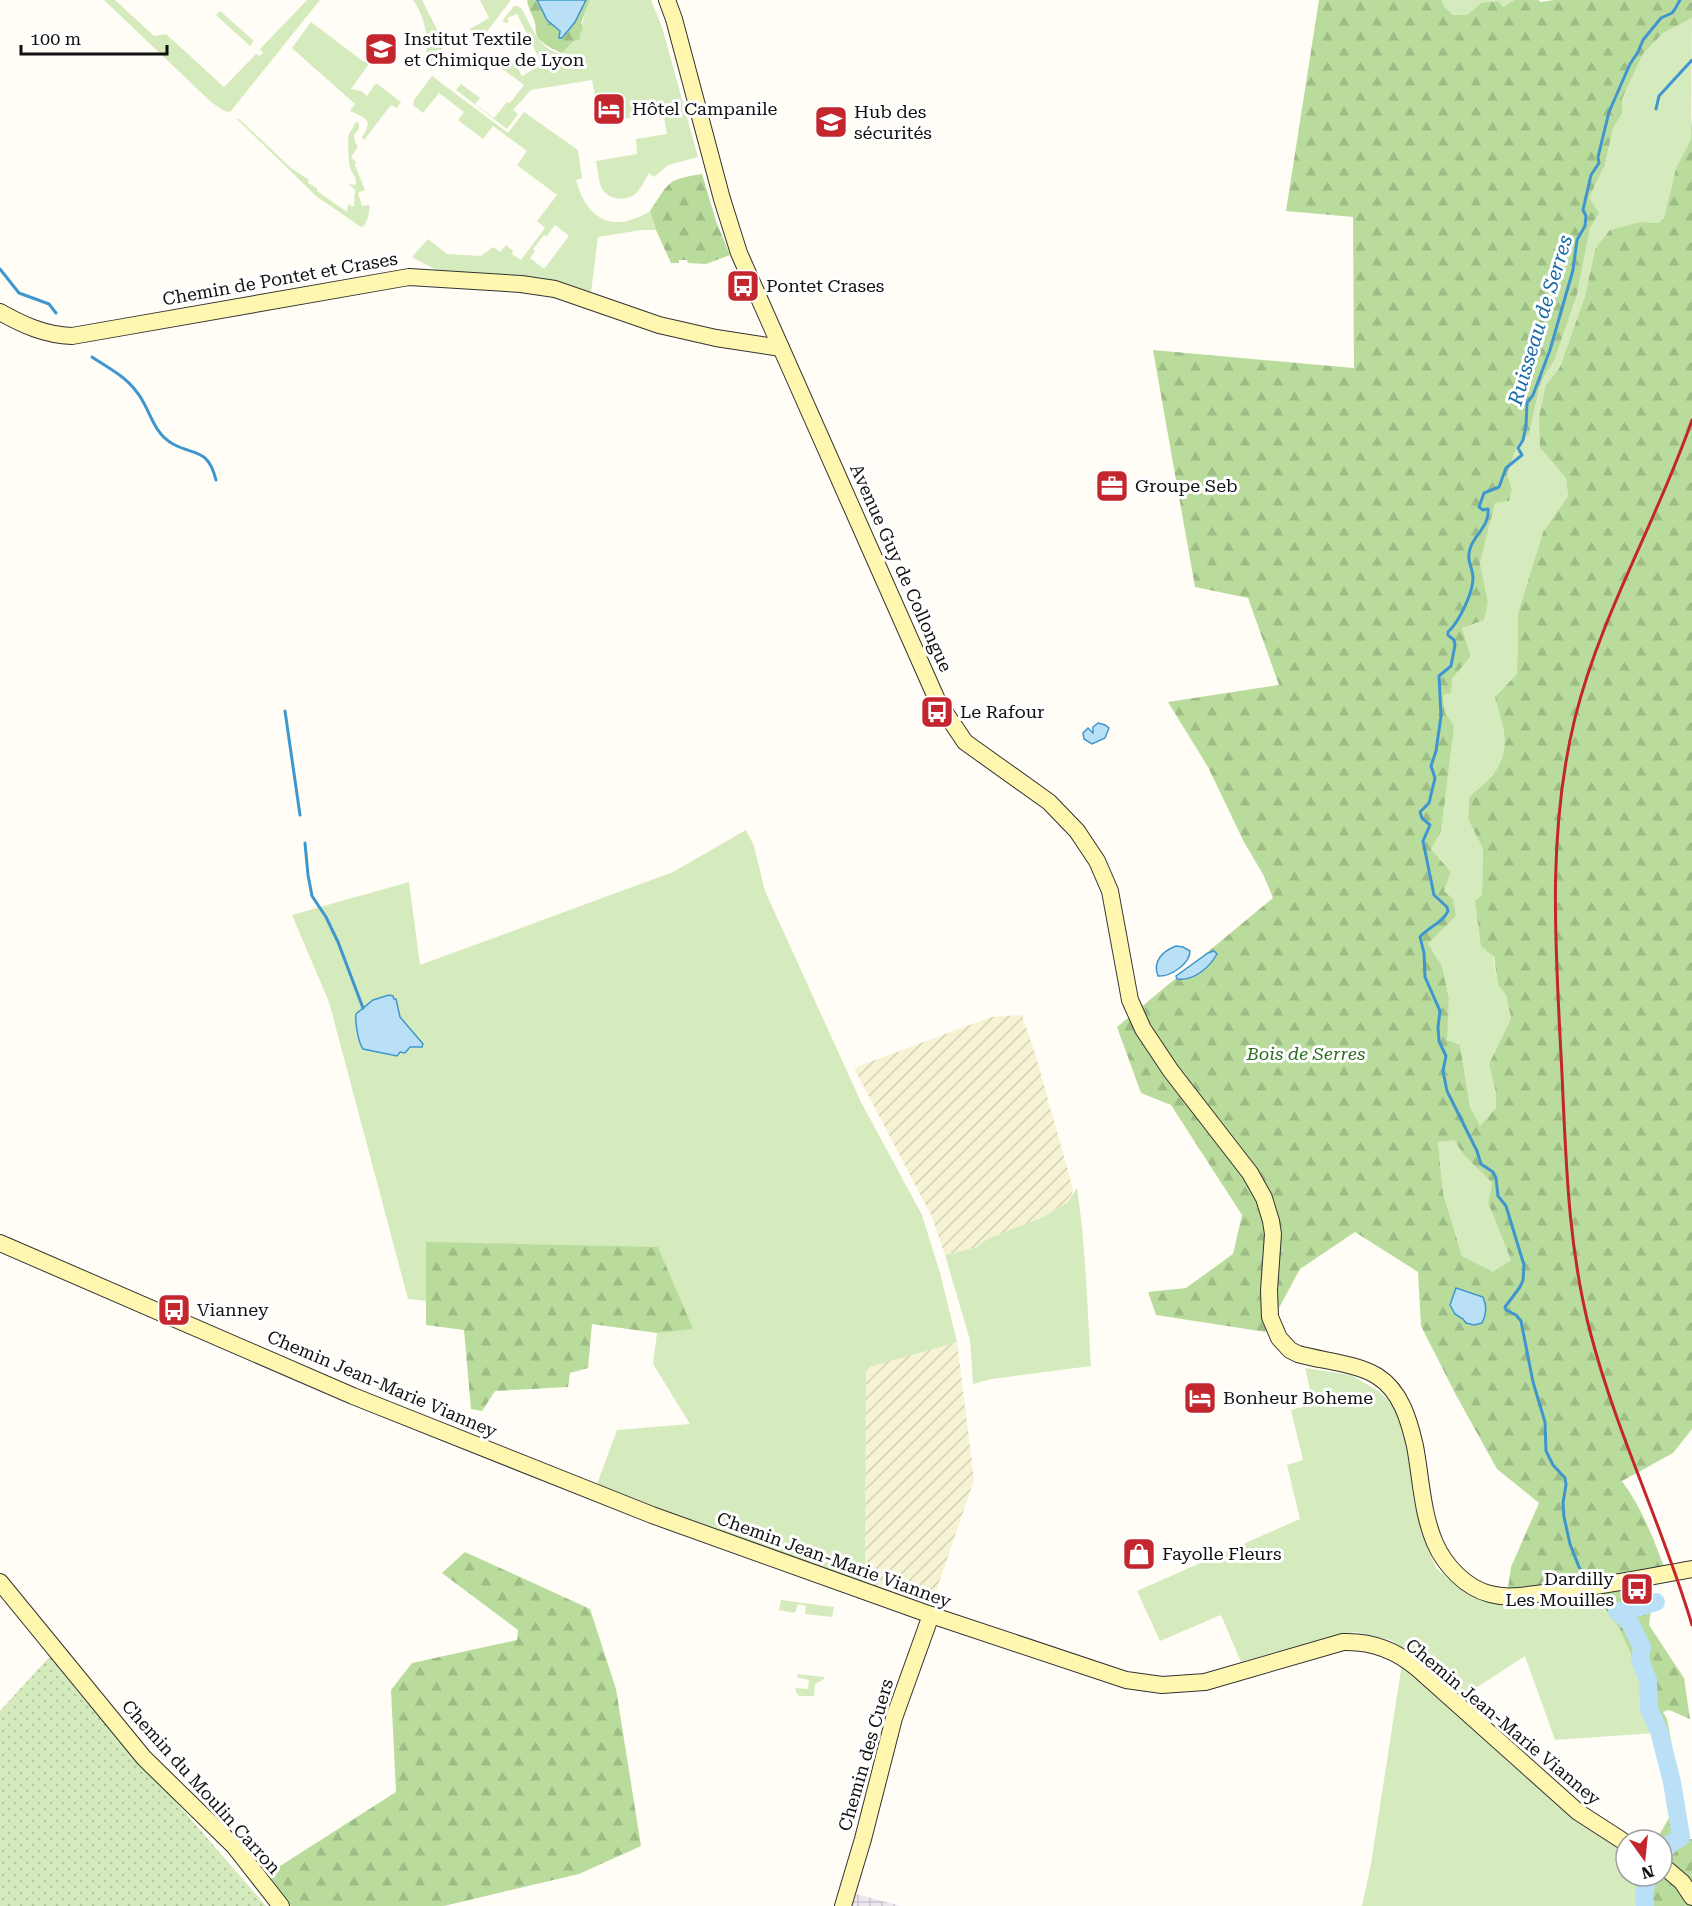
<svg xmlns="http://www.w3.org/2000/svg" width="1692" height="1906" font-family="'Roboto Serif',serif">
	<defs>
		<pattern id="industrial-grid" width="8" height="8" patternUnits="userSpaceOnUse" patternTransform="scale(1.5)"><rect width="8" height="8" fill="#eee6ef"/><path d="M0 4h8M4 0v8" fill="none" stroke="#cbc4cc"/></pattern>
		<pattern id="farmland-furrows" width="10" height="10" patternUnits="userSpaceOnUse" patternTransform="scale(1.5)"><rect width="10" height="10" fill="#f6f3d4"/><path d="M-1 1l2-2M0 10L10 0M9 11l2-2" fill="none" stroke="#d2cfb5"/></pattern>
		<pattern id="forest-firs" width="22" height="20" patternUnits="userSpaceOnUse" patternTransform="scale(1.5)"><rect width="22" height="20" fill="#b9dc9c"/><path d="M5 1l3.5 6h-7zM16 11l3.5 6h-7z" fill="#9ebc85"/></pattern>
		<pattern id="garden-dots" width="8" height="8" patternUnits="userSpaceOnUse" patternTransform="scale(1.5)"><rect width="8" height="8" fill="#d5ebbd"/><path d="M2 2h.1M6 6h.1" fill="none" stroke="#b6c8a1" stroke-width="1.8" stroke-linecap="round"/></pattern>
	</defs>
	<rect width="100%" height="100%" fill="#fffdf5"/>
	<!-- industrial -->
	<path fill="url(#industrial-grid)" d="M853 1893 901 1906H848Z"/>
	<!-- farmland -->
	<g fill="url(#farmland-furrows)">
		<path d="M1022 1015 1034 1050 1073 1189 1071 1197 1068 1202 1043 1217 987 1239 977 1247 945 1255 932 1217 854 1068 991 1017Z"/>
		<path d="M957 1342 974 1480 932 1603 865 1586 866 1367Z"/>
	</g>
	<!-- grass -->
	<g fill="#d5ebbd" fill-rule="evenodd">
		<path d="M104 0H115L154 36 166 34 224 87 256 54 260 56 263 53 260 49 307 0H320L230 112 224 111 211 102Z"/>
		<path d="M413 0H422L445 45 431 62H428C425 56 427 50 427 43 426 27 422 13 413 0Z"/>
		<path d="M480 0H511L482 38 476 41 470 29 489 18Z"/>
		<path d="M590 0H651L662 27 698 157 668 165 654 177 649 173C645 179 642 188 636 193 627 202 609 200 602 189 598 181 598 169 596 161L637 154 636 139 667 134 663 113 601 122 600 118H599L592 80 531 90 513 110 518 114 507 129 456 90 461 84 480 98 475 104 494 118 507 102 510 103 524 85 500 67 507 57 516 65 522 76 542 64 517 14 507 18 509 22 506 23 502 21 514 6H518L522 9C532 28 542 56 568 54L562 53C568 47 576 41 579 34 584 23 584 11 590 0Z"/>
		<path d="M1442 0H1515L1503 7 1481 3 1467 15H1453L1444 6Z"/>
		<path d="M220 11 254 41 250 46 216 15Z"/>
		<path d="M1692 18 1691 139 1676 168 1664 218 1658 223 1641 222 1595 248 1585 296 1560 367 1546 385 1540 448 1566 478 1568 496 1543 532 1518 613 1517 674 1496 697C1502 722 1512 746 1496 770 1490 780 1478 789 1469 797L1468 819 1483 849 1482 895 1498 985 1506 995 1511 1018 1489 1064 1496 1093V1109L1479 1127 1470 1107 1460 1045 1446 1040 1449 999 1442 966 1428 944 1456 916 1444 891 1451 872 1431 849 1441 830 1445 713 1443 695 1452 679 1471 656 1462 628 1488 602 1480 563 1495 503 1509 501 1512 489 1507 474 1518 443 1529 434 1541 381 1554 361 1577 295 1590 228 1598 213 1589 198 1605 165 1613 128 1622 114V99L1643 54 1663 33Z"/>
		<path d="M311 22 364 62 370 54 374 57 351 89 361 91 367 96 376 83 401 102 397 108 391 105 364 140 362 137C374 120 366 118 350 111L355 104 292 48Z"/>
		<path d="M432 76 508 133 524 112 578 150 582 178 576 180C587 220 613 234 650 211L656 230H641L598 237 591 292 558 281 436 270 412 257 428 239 447 254 481 256 493 247 500 252 506 245 513 251 512 254 521 260 545 228 537 221 557 195 517 165 527 151 493 126 483 139 458 120 464 112 439 93 423 113 413 105 414 100ZM555 225 569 236 544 269 530 258 535 251 533 249 544 235 547 236Z"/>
		<path d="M238 118 291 168 309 180 308 183 317 188V191L347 212 348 204 354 207 355 190 349 184 356 185C357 176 352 175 350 167 349 162 347 140 349 134 351 130 354 127 355 122L359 123V129L354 135 355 142 358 147 351 157 356 162 355 165 365 190 358 193 362 206 370 205 368 218 364 226 361 227 316 196 237 119Z"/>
		<path d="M746 830 754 846 765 891 861 1102 922 1215 940 1273 957 1342 866 1368 865 1586 596 1487 617 1430 690 1424 653 1364 657 1333 693 1328 408 1299 329 1002 292 915 409 882 420 965 673 872Z"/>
		<path d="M1454 1139 1464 1155 1492 1183 1488 1203 1511 1260 1493 1273 1462 1256 1443 1193 1438 1142Z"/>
		<path d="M1077 1188C1086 1247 1087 1307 1091 1366L992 1379 973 1384 970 1340 945 1255 977 1247 987 1239 1043 1217 1068 1202Z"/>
		<path d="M1305 1368 1351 1375 1380 1392 1400 1413 1418 1514 1425 1542 1436 1568 1455 1585 1484 1601 1530 1602 1582 1596 1591 1597 1612 1617 1626 1642 1634 1664 1643 1697 1644 1712 1655 1733 1555 1740 1525 1656 1462 1697 1416 1655 1390 1640 1355 1632 1318 1640 1241 1662 1221 1615 1160 1641 1137 1591 1300 1519 1287 1465 1303 1460 1291 1410 1313 1404Z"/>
		<path d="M781 1600 834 1607 832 1617 805 1614 806 1606 798 1604 795 1613 779 1610Z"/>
		<path d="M1403 1657 1626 1846V1876H1648L1644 1895 1645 1906H1362L1371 1864Z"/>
		<path d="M797 1674 824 1677V1679L815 1684 814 1696H800L797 1694 795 1688 808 1689 809 1680 797 1677Z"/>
	</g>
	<!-- forest -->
	<g fill="url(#forest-firs)" fill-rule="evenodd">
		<path d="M527 0H537L547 20 560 31 584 6 586 0H590L581 23 583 30 580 33V39L574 41 562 53C553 49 538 43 536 32 535 29 536 26 535 23 533 15 528 9 527 0Z"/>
		<path d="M1319 0H1442L1444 6 1453 15H1467L1481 3 1498 1 1503 7 1515 0H1538L1541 2 1554 0H1692V18L1663 33 1643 54 1622 99V114L1613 128 1605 165 1589 198 1599 213 1590 228 1577 295 1554 361 1541 381 1529 434 1518 443 1507 474 1512 489 1509 501 1495 503 1480 563 1488 602 1484 620 1462 628 1471 656 1452 679 1451 693 1443 695 1445 713 1454 726 1441 831 1431 849 1451 872 1444 891 1453 899 1456 916 1428 944 1442 966 1449 999 1447 1040 1460 1045 1470 1107 1480 1126 1496 1108V1093L1489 1064 1511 1018 1506 995 1498 985 1494 957 1481 946 1475 901 1482 895 1483 849 1468 819 1469 797C1478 789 1490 780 1496 770 1512 746 1502 722 1495 697L1517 674 1518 613 1543 532 1568 496 1566 478 1540 448 1539 417 1546 385 1560 367 1585 296 1595 249 1610 230 1641 222 1658 223 1664 218 1676 168 1691 139 1692 114V1429L1673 1453 1622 1481C1643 1509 1656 1545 1668 1578L1650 1582 1657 1607 1651 1609 1649 1625 1684 1678 1690 1719 1669 1710 1663 1712 1667 1719 1672 1746 1684 1825 1681 1840 1692 1839V1906H1645C1644 1895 1644 1886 1648 1876H1662V1840H1656L1669 1818C1665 1791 1662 1763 1656 1736 1654 1727 1646 1720 1644 1711 1643 1707 1644 1702 1643 1697 1638 1668 1616 1600 1582 1596L1506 1602 1511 1567 1539 1503 1497 1469 1456 1395 1421 1326 1418 1272 1355 1232 1300 1269 1266 1332 1156 1315 1148 1292 1186 1288 1233 1254 1242 1215 1171 1105 1141 1093 1117 1027 1273 898 1264 876 1244 842 1208 767 1168 702 1279 685 1248 598 1195 587 1153 350 1354 368 1353 217 1286 211ZM1454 1140 1464 1155 1492 1183 1488 1203 1511 1260 1493 1272 1462 1256 1443 1193 1438 1142Z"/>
		<path d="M702 174 716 221 730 255 706 264 688 263 687 260H679V263H671L656 230 650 211C670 181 666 180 702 174Z"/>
		<path d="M426 1242 658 1247 693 1329 657 1333 592 1324 588 1368 570 1373 568 1387 495 1391 482 1411 471 1409 464 1330 426 1325Z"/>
		<path d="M465 1552 590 1609 616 1689 641 1846 579 1874 444 1906H291L266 1875 396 1792 391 1690 412 1663 517 1640 518 1630 442 1573Z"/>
	</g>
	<!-- garden -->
	<path fill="url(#garden-dots)" d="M51 1655 143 1768 170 1795 266 1906H0V1711Z"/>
	<!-- water -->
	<g fill="#b9e0f7" stroke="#3f96cf" stroke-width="1.5">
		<path d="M537 0H586L575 22 562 38H559L560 31 547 20Z"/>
		<path d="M1098 723 1105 725 1109 728 1105 738 1092 744 1084 739 1083 733 1088 728 1093 733V727Z"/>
		<path d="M1176 946 1183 947 1190 951C1190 964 1170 977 1158 976 1152 961 1163 951 1176 946Z"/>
		<path d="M1214 951 1217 954C1209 968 1194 981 1177 979L1176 976 1208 953Z"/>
		<path d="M389 995 393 996 394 999H396L400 1017 423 1044 422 1047H410L405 1053 400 1052 397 1056 363 1049C358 1042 355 1022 356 1014L373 1000Z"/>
		<path d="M1456 1288 1483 1297C1487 1306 1487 1314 1482 1323L1474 1325 1466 1323 1463 1319 1455 1314 1450 1305Z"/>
	</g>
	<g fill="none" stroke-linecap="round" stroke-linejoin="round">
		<!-- stream -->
		<g stroke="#3f96cf" stroke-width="3">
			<path d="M1656 109 1659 96 1692 60"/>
			<path d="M0 269 19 293 49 304 56 313"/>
			<path d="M92 357C107 367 125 376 136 391 150 407 152 433 173 444 195 456 208 448 216 480"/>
			<path d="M285 711 300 815"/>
			<path d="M305 843 308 875 312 896 326 917 338 942 363 1008"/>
			<path d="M1589 1582 1579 1567 1570 1544 1564 1517 1563 1503 1566 1485 1565 1478 1553 1465 1546 1451 1545 1422 1533 1382 1521 1321 1516 1315 1506 1310 1505 1307 1520 1287 1523 1280 1524 1265 1506 1206 1498 1196 1496 1178 1493 1172 1481 1164 1477 1151 1447 1091 1443 1071 1446 1056 1439 1041 1438 1027 1440 1011 1425 977 1424 953 1420 937C1428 927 1443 923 1448 911L1447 907 1434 895 1423 841 1430 825 1422 818 1420 812 1429 803 1435 778 1431 766 1436 751 1441 716 1439 676 1451 666 1455 645 1454 640 1448 635V632C1459 622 1473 593 1473 578 1473 566 1465 561 1471 546 1476 534 1490 524 1488 509L1483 510 1479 507 1484 493 1499 487 1506 468 1522 455 1518 448 1523 440 1526 426 1527 403 1533 395 1550 350 1573 270 1577 240 1585 226 1586 216 1583 210 1591 175 1599 163 1598 157 1609 112 1630 64 1638 52 1643 40 1661 18 1672 13 1675 9 1680 0"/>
			<path d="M1596 1593 1607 1606 1617 1611"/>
		</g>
		<!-- river -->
		<g stroke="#b9e0f7" stroke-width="18">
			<path d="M1617 1611 1630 1623 1642 1647 1640 1660 1648 1680 1649 1709 1659 1731 1672 1782 1681 1837 1669 1845 1662 1853"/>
			<path d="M1617 1611 1624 1612 1656 1602"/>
			<path d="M1645 1906 1644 1895 1648 1876"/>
		</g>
		<!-- secondary casing -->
		<g stroke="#333" stroke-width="18">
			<g id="secondary">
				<path d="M667 0 674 19 722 199 739 253 938 702 965 742 1049 802 1077 831 1097 861 1110 891 1130 1000 1143 1029 1171 1071 1250 1173 1264 1198 1271 1221 1273 1234 1269 1290 1270 1317 1279 1338 1290 1350 1298 1354C1322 1361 1356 1363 1377 1376 1401 1391 1409 1420 1415 1446 1421 1478 1422 1513 1435 1543 1445 1566 1466 1588 1490 1594 1508 1599 1526 1595 1544 1593 1594 1588 1643 1578 1692 1569"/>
				<path d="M0 312C23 325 45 335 72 336L409 277 521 284 555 289 659 325 716 338 781 348"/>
				<path d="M0 1243 353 1396 652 1515 931 1615 1126 1680 1162 1685 1205 1682 1343 1642C1372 1641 1396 1650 1418 1669L1578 1812 1626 1843"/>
				<path d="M0 1582 144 1758 234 1846 281 1906"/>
				<path d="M1662 1865 1682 1882 1692 1897"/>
				<path d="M843 1906 863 1839 894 1718 931 1615"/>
			</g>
		</g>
		<!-- secondary -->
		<use href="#secondary" stroke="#fff6b0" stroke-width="16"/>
		<!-- rail -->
		<path stroke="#c4262e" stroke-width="3" d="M1692 420C1657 521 1601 614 1575 718 1546 835 1556 954 1562 1074 1566 1161 1568 1249 1591 1335 1617 1434 1663 1527 1692 1625"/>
	</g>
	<!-- icons -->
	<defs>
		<g id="university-square" transform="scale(1.725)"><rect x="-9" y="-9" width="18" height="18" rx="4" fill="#c4262e" stroke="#fff"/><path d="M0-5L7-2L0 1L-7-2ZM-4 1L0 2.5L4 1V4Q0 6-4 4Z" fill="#fff"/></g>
		<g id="hotel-square" transform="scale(1.725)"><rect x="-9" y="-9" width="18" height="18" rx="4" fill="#c4262e" stroke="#fff"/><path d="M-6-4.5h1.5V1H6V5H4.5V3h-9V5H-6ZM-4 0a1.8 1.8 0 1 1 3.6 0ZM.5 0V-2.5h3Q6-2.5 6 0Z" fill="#fff"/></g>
		<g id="bus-square" transform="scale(1.725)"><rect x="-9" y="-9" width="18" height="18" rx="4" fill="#c4262e" stroke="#fff"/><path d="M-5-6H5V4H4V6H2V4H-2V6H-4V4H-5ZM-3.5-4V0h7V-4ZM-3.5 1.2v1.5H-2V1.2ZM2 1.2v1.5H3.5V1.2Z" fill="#fff"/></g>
		<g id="office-square" transform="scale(1.725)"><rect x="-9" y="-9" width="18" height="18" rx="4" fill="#c4262e" stroke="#fff"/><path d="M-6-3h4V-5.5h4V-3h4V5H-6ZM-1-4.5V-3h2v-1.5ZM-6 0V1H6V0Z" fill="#fff"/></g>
		<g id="shop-square" transform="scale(1.725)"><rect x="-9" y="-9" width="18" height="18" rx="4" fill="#c4262e" stroke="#fff"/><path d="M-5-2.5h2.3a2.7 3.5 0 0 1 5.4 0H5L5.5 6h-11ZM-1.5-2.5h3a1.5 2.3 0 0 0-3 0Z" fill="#fff"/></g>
	</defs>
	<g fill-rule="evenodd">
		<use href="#university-square" x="381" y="49"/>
		<use href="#hotel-square" x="609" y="109"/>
		<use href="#university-square" x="831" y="122"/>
		<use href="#bus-square" x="743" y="286"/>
		<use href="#office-square" x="1112" y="486"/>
		<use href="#bus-square" x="937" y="712"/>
		<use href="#bus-square" x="174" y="1310"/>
		<use href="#hotel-square" x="1200" y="1398"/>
		<use href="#shop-square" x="1139" y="1554"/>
		<use href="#bus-square" x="1637" y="1589"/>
	</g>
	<g text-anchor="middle" stroke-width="6" stroke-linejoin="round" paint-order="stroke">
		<!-- poi labels -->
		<g font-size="18" fill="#111" stroke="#fff" text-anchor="start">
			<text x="404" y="45">Institut Textile<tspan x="404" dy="21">et Chimique de Lyon</tspan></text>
			<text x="632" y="115">Hôtel Campanile</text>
			<text x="854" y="118">Hub des<tspan x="854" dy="21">sécurités</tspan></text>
			<text x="766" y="292">Pontet Crases</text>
			<text x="1135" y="492">Groupe Seb</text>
			<text x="960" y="718">Le Rafour</text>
			<text x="197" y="1316">Vianney</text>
			<text x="1223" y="1404">Bonheur Boheme</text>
			<text x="1162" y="1560">Fayolle Fleurs</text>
			<text x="1614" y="1585" text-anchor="end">Dardilly<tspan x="1614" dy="21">Les Mouilles</tspan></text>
		</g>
		<!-- street labels -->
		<g font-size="18" fill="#111" stroke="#fff">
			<text transform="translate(280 279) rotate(-10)" y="6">Chemin de Pontet et Crases</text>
			<text transform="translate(901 568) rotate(66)" y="6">Avenue Guy de Collongue</text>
			<text transform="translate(382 1384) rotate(23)" y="6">Chemin Jean-Marie Vianney</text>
			<text transform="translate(834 1560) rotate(20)" y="6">Chemin Jean-Marie Vianney</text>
			<text transform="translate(1503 1722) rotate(40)" y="6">Chemin Jean-Marie Vianney</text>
			<text transform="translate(866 1755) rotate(-74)" y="6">Chemin des Cuers</text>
			<text transform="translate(201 1787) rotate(48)" y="6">Chemin du Moulin Carron</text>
		</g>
		<!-- park labels -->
		<g font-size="18" font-style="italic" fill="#2f6b1f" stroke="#fff">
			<text x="1306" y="1060">Bois de Serres</text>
		</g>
		<!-- water labels -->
		<g font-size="20" font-style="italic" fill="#1768a6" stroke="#fff">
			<text transform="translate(1540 320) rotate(-73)" y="7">Ruisseau de Serres</text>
		</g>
	</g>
	<!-- north arrow -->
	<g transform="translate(1644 1858) rotate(165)"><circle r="28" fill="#ffffff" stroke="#a0a0a0" stroke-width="1.5"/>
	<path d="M0-4.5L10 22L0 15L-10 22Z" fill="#c4262e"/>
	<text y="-9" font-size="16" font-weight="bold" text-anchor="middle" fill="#111111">N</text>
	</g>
	<!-- scale -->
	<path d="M21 45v9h146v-9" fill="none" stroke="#111111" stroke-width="3"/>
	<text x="30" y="45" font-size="18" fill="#111111" stroke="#ffffff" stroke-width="4.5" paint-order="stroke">100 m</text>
</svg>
